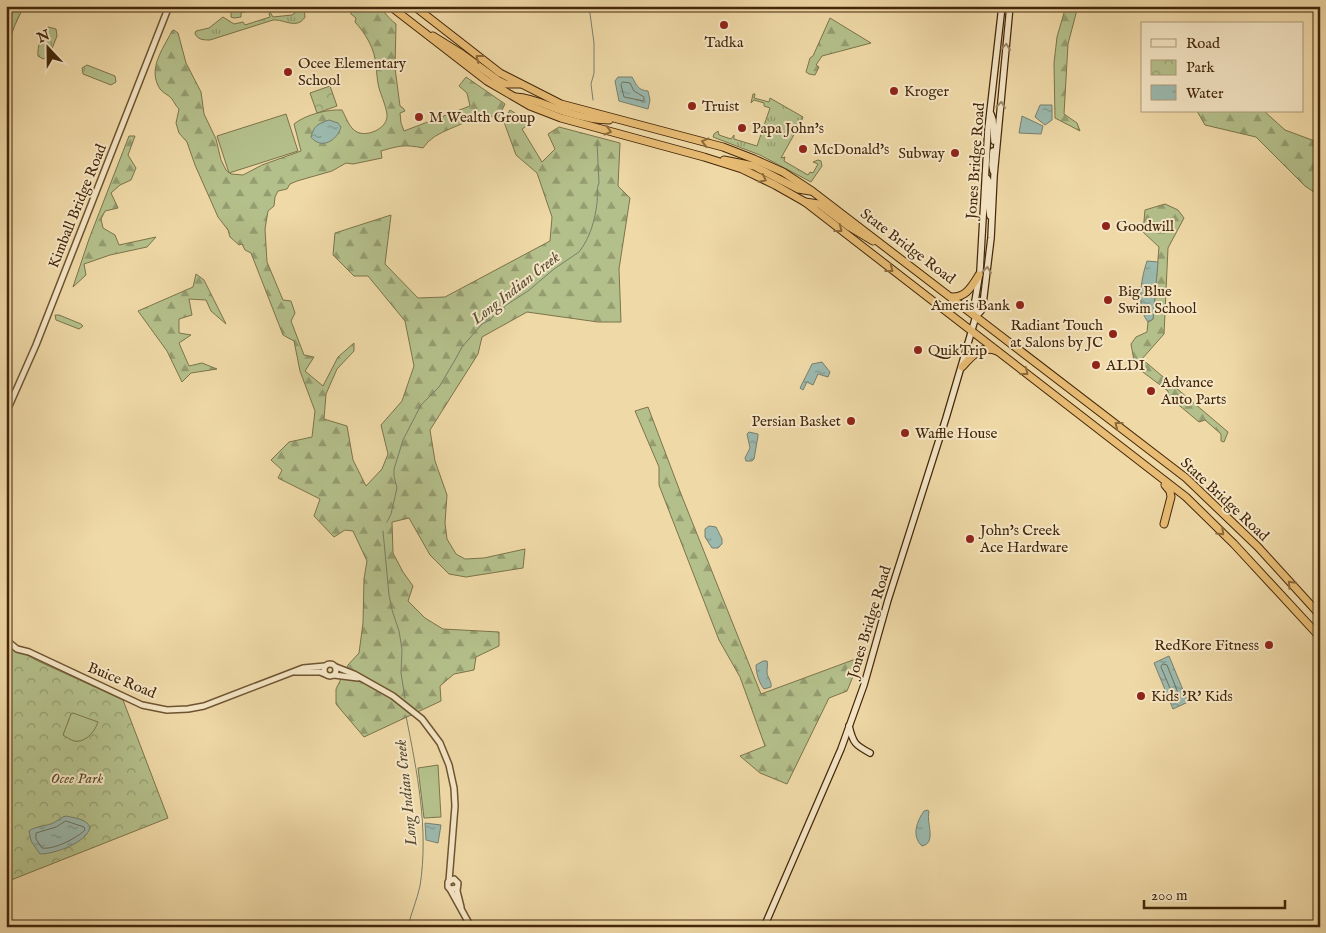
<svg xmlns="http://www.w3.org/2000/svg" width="1326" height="933" font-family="'IM FELL English',serif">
	<defs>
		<pattern id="grass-tufts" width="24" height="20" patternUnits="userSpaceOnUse" patternTransform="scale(1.25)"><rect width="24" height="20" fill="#b4c08b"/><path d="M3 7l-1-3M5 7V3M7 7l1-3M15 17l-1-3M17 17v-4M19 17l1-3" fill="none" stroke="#949c70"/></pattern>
		<pattern id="forest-firs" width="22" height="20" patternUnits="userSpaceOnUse" patternTransform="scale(1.25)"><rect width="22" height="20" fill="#b4c08b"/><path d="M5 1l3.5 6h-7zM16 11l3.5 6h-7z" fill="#949c70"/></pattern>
		<pattern id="park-crowns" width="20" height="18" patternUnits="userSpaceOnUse" patternTransform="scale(1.25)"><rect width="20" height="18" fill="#b4c08b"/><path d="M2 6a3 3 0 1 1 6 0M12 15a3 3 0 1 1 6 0" fill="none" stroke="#949c70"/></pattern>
		<pattern id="water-ripples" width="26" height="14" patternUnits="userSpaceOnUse" patternTransform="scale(1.25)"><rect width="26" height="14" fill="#9bb9ae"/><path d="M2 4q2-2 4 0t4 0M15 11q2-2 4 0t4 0" fill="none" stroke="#80968c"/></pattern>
	</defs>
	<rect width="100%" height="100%" fill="#efd9a7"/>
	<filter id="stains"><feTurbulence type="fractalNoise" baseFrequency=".004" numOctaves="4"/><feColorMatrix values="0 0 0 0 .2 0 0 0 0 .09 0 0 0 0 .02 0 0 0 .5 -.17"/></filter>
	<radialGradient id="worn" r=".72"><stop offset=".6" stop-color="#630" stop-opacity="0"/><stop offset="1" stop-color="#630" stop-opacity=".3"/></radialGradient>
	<!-- grass -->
	<g fill="url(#grass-tufts)" stroke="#7c744a">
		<path d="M237 6 240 10 250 6H262L241 13V17L234 18 231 17V10Z"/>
		<path d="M300 6 304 9 305 17C297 30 284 19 273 20L210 40C204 40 197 40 195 33L196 31 209 28 223 17 234 24 243 22 245 25 270 17 269 14 270 12 273 17 292 15 295 13 293 11Z"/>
		<path d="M48 27 56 29 57 36 49 56 43 59 38 56C37 46 42 34 48 27Z"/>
		<path d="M87 65 115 76 116 82 111 85 83 74 82 68Z"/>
		<path d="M753 94H755L754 98 769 102 770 98 803 117 799 127 801 129 796 131 781 158 785 157 784 161 808 175 810 172 813 173 818 164 813 162 818 160 821 161 822 166 811 182 760 155 713 137 714 134 718 131 719 135 731 139 734 135V139L757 146 770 108 764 106V103L754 100 751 103Z"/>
		<path d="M55 315H59L81 324 83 326 79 329 56 320Z"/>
	</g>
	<!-- forest -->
	<g fill="url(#forest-firs)" stroke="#7c744a">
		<path d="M6 6H24C20 15 15 23 12 33 9 45 11 57 6 69Z"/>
		<path d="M352 6H378C385 12 388 18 396 24L395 68 400 106 403 108 405 111 400 113 401 123 404 131 470 106 467 93 459 86 466 77 505 104 498 118 479 113C463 128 435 129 423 148 405 144 398 146 381 151L382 158 353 164 346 163 332 171 297 181 290 184 287 189 278 191 275 197 274 206 268 211 265 229 267 262 283 300 291 301 295 313 291 321 304 355 314 357 305 371 323 386 338 357 354 343V351L337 369 326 394 324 419 347 426 353 460 366 486 382 469 388 454 381 425 402 401 414 366 405 321 368 276H354L333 255 335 233 391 215 385 264 418 298 445 297 550 241 552 217 537 173 516 155 504 122 510 110 531 123 522 129 542 162 555 149 548 134 559 127 620 143 618 186 630 198 619 269 621 322H598L527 312 482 337 478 354 430 430 435 461 447 495 445 523 447 539 456 554 465 559 484 558 525 549 523 568 466 577 449 574 430 555 409 518 392 522 393 553 403 572 413 586 408 601 425 618 443 629 499 632V646L476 657 474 670 454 674 440 686 441 701 364 737 336 704V689L348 665 359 653 363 623 364 579 367 561 353 531 345 530 334 537 314 516 320 499 278 478 282 470 271 460 289 442 312 437 315 411 300 371 294 341 283 335 251 253 245 250 242 244 239 245 230 237 228 230 218 217 195 165 187 142 179 133 176 123 179 109C176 106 174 102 172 99 169 95 163 93 160 89 147 69 163 49 172 31L174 30 178 33 186 63 201 92 204 114 216 139 221 160 226 170 231 174 243 175 262 165 301 151 294 124C305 115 327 109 342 110 346 117 349 128 357 132 367 137 386 129 387 117 388 111 381 95 379 88 377 81 377 73 376 66 375 49 366 34 355 22L356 18 351 14 350 8Z"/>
		<path d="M1066 6H1078L1068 44 1064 114 1077 123 1080 131 1055 118 1054 63 1057 37Z"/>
		<path d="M830 18 871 43 822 56 816 65 819 67 815 75 809 74 806 72 810 58 813 56Z"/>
		<path d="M1197 111H1264L1285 130 1320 143V196L1305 186 1256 137 1205 125Z"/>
		<path d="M129 136H135L128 155 136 168 131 180 120 185 111 193 118 208 105 211 101 219 103 228 115 235 119 245 156 237 147 247 110 255 84 264 86 275 73 287 89 239Z"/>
		<path d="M1165 204 1178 210 1184 218 1168 248 1164 334 1142 359 1228 432 1224 442 1221 441V434L1205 420 1199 422 1168 396V391L1135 366 1131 344 1136 337 1147 332 1148 322 1153 319 1159 247 1143 232 1145 210Z"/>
		<path d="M196 274 204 280 226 324 211 311 206 300 189 299 192 315 179 319V333L191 335 179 343 189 366 202 363 217 369 191 373 182 382 167 351 138 311 193 287Z"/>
		<path d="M648 407 681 494 761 694 861 657 847 691 829 698 787 784 760 773 740 756 765 746 740 677 719 640 659 485V467L635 411Z"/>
	</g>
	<!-- park -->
	<g fill="url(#park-crowns)" stroke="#7c744a">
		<path d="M330 86 337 106 317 113 310 93Z"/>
		<path d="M6 643 38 661 123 700 168 818 6 882Z"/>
	</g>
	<!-- garden -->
	<g fill="#b4c08b" stroke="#7c744a">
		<path d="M286 114 298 151 229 173 217 136Z"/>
		<path d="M73 713 98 722C95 731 86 743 74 741 71 740 66 737 63 735L71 714Z"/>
		<path d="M438 765 441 817 424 818 418 768Z"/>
	</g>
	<!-- water -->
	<g fill="url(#water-ripples)" stroke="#787f6c">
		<path d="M618 77H632C637 85 637 90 648 91L650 100 648 109 619 101 615 81Z"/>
		<path d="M1040 105H1052V120L1045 125 1035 117Z"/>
		<path d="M1022 116 1043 126 1041 134 1019 133Z"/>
		<path d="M329 120 338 123 341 127C337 141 321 150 311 137 314 125 318 124 329 120Z"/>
		<path d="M1147 261 1158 262 1153 319 1148 322C1136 307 1141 279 1147 261Z"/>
		<path d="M822 362 830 372 828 377 818 374 813 385 807 382 803 390 800 388 812 364Z"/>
		<path d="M749 432 758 434V436L754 459 752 461H746L745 458 750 448 747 434Z"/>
		<path d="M709 526 716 527 722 539V544L718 548H712L705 537V529Z"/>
		<path d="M1169 656 1188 702 1173 709 1154 663Z"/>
		<path d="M763 661H767C768 665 767 668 767 673 768 678 772 682 771 687L764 689C759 683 756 673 756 665Z"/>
		<path d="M928 810 929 812C926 823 937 843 922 846 911 836 917 821 924 811Z"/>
		<path d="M66 816C75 818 86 819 90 827 87 843 54 854 40 854L31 841 29 831C37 825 47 827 55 822 59 820 61 817 66 816Z"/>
		<path d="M425 823 441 825 438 843 426 840Z"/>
	</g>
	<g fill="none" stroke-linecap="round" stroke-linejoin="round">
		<!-- shore -->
		<g stroke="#6f705c" stroke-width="1">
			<path d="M623 82 630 83 634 91 644 97V101L624 97 621 85Z"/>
			<path d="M1163 664 1167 665 1180 698 1179 701 1175 700 1161 667Z"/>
			<path d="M66 821 84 827 85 830C77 838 54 850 42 848L36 839V833L56 827Z"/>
		</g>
		<!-- stream -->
		<g stroke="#787f6c" stroke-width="1">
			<path d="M589 6 594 43V73L591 84 593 100"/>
			<path d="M387 522 391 514 397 488 394 476V469L403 440 421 405 439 387 455 360 462 347 482 324 490 320 500 309 528 291 554 269 579 252C590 238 595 220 597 203 598 196 596 189 599 183L597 142"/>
			<path d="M383 531 389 595 392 610 399 631 402 649 401 673 405 698"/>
			<path d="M406 716C417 772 429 829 420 886 417 900 411 913 408 927"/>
		</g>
		<!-- tertiary casing -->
		<g stroke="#6e5431" stroke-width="8">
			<g id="tertiary">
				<path d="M6 413 36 345 169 6"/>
				<path d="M6 640 17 649 29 652 142 705 167 710 188 709 204 706 303 668 325 666"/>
				<circle cx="330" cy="670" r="6"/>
				<path d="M336 667 354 674 393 696 422 719 440 743 449 765 454 788 455 806 449 881"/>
				<path d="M295 672H320L325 674"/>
				<path d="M334 675 358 678"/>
				<path d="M457 888 450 889 448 887V882L454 879 458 883 457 891 461 907"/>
				<path d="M450 889 471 927"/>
			</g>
		</g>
		<!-- secondary casing -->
		<g stroke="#43270a" stroke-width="8">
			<g id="secondary">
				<path d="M991 114 993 120 994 141"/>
				<path d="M993 151 992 165 993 171"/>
				<path d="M987 178 989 182 988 203 990 216"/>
				<path d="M976 316 974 307 980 271 988 129 1002 6"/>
				<path d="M849 726C853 743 855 745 870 753"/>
				<path d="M764 927 841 749 864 685 888 600 946 418 976 316 981 311 983 304 991 238 994 176 1010 6"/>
			</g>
		</g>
		<!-- trunk casing -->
		<g stroke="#43270a" stroke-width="9">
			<g id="trunk">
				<path d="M390 6 487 81 530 106 561 118 704 157 742 169 775 185 805 202 1186 497 1234 544 1320 637"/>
				<path d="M414 6 500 73 561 104 723 147 754 159 783 172 812 191 1186 478 1258 547 1320 615"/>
				<path d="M433 36 462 54 499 81 505 84H520"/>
				<path d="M516 97C535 98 551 108 569 113 582 117 596 120 609 120"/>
				<path d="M724 160 754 166 798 189 810 191"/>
				<path d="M805 202 819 204 848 226 873 241"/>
				<path d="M951 297C966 298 972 286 979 275"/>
				<path d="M962 367C972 356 980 345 997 351"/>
				<path d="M1164 524 1171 497 1170 491 1165 485"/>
			</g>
		</g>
		<!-- tertiary -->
		<use href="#tertiary" stroke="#f5e6c6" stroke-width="5"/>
		<!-- secondary -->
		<use href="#secondary" stroke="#f5e6c6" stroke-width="5.5"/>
		<!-- trunk -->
		<use href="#trunk" stroke="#e8bc74" stroke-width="7"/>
	</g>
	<!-- one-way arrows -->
	<defs><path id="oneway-chevron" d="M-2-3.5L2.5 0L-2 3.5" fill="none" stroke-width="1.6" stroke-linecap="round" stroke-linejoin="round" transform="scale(1.25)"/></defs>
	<g stroke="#9c8668">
		<use href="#oneway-chevron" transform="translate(1006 47) rotate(-85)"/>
		<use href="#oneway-chevron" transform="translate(1001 105) rotate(-84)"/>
		<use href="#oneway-chevron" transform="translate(987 270) rotate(-83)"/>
	</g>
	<g stroke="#8d6a3a">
		<use href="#oneway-chevron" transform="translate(479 58) rotate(-143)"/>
		<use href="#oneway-chevron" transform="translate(608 131) rotate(15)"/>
		<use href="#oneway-chevron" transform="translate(705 142) rotate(-165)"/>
		<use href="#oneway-chevron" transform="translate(763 179) rotate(26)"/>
		<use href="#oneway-chevron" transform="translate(839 229) rotate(38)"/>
		<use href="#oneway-chevron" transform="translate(890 269) rotate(38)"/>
		<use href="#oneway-chevron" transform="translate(1025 372) rotate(38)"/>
		<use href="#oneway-chevron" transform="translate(1118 425) rotate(-142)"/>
		<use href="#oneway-chevron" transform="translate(1221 532) rotate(44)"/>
		<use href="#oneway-chevron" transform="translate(1291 584) rotate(-133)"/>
	</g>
	<!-- markers -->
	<g fill="#8f2418" stroke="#f5e6c6" stroke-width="2">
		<circle cx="724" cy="25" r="5"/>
		<circle cx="288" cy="72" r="5"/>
		<circle cx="894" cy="91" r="5"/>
		<circle cx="692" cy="106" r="5"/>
		<circle cx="419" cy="117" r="5"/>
		<circle cx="742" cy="128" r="5"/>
		<circle cx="803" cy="149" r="5"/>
		<circle cx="955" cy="153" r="5"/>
		<circle cx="1106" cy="226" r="5"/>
		<circle cx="1108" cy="300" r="5"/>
		<circle cx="1020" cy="305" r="5"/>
		<circle cx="1113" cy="334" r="5"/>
		<circle cx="918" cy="350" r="5"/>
		<circle cx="1096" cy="365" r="5"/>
		<circle cx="1151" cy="391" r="5"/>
		<circle cx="851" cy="421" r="5"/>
		<circle cx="905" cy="433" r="5"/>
		<circle cx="970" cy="539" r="5"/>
		<circle cx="1269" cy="645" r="5"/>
		<circle cx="1141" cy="696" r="5"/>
	</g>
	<g text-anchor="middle" stroke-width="4" stroke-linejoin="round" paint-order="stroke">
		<!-- poi labels -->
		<g font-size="15" fill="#43270a" stroke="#f5e6c6" text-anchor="start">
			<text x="724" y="47" text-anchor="middle">Tadka</text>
			<text x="298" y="68">Ocee Elementary<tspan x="298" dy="17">School</tspan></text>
			<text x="904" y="96">Kroger</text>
			<text x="702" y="111">Truist</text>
			<text x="429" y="122">M Wealth Group</text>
			<text x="752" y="133">Papa John's</text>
			<text x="813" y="154">McDonald's</text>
			<text x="945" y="158" text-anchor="end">Subway</text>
			<text x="1116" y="231">Goodwill</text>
			<text x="1118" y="296">Big Blue<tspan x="1118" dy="17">Swim School</tspan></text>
			<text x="1010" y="310" text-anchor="end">Ameris Bank</text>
			<text x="1103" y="330" text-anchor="end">Radiant Touch<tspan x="1103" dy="17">at Salons by JC</tspan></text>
			<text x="928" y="355">QuikTrip</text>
			<text x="1106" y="370">ALDI</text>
			<text x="1161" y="387">Advance<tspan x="1161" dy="17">Auto Parts</tspan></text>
			<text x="841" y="426" text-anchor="end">Persian Basket</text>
			<text x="915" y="438">Waffle House</text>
			<text x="980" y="535">John's Creek<tspan x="980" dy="17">Ace Hardware</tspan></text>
			<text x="1259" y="650" text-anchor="end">RedKore Fitness</text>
			<text x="1151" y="701">Kids 'R' Kids</text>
		</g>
		<!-- street labels -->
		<g font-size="15" fill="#43270a" stroke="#f5e6c6">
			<text transform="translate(975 161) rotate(-86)" y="5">Jones Bridge Road</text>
			<text transform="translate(77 206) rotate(-68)" y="5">Kimball Bridge Road</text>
			<text transform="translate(908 246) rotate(37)" y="5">State Bridge Road</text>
			<text transform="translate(1225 499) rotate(43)" y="5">State Bridge Road</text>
			<text transform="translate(869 622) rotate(-73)" y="5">Jones Bridge Road</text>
			<text transform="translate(122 680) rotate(22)" y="5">Buice Road</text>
		</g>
		<!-- park labels -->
		<g font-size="15" font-style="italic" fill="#5f4d2a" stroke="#f5e6c6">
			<text x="77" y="783">Ocee Park</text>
		</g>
		<!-- water labels -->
		<g font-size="16" font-style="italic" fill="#594c33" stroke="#f5e6c6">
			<text transform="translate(515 287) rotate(-38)" y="6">Long Indian Creek</text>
			<text transform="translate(405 793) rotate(-96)" y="6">Long Indian Creek</text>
		</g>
	</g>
	<!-- margin -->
	<rect width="1326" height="933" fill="none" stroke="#efd9a7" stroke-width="25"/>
	<rect x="8" y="8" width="1311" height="918" fill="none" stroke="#43270a" stroke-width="2.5"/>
	<rect x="12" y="12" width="1301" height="908" fill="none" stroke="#43270a"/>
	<!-- legend -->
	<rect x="1141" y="22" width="162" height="90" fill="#f5e6c6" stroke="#ae9a7b"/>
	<rect x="1151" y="39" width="25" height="8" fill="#f5e6c6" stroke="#ae9a7b"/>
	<text x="1186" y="48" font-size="15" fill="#43270a">Road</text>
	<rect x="1151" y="60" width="25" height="15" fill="url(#park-crowns)" stroke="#ae9a7b"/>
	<text x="1186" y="72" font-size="15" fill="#43270a">Park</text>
	<rect x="1151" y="85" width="25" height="15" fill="url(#water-ripples)" stroke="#ae9a7b"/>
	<text x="1186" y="98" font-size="15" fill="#43270a">Water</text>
	<!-- north arrow -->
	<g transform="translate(48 48) rotate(338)" stroke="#f5e6c6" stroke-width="4" paint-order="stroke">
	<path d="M0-4L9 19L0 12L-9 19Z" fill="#43270a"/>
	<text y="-8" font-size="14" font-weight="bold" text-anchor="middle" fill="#43270a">N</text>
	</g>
	<!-- scale -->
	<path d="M1144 900v8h141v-8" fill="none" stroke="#43270a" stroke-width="2.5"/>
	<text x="1151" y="900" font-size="15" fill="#43270a" stroke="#f5e6c6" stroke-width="4" paint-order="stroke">200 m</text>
	<rect width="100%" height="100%" filter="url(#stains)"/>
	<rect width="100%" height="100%" fill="url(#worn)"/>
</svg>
